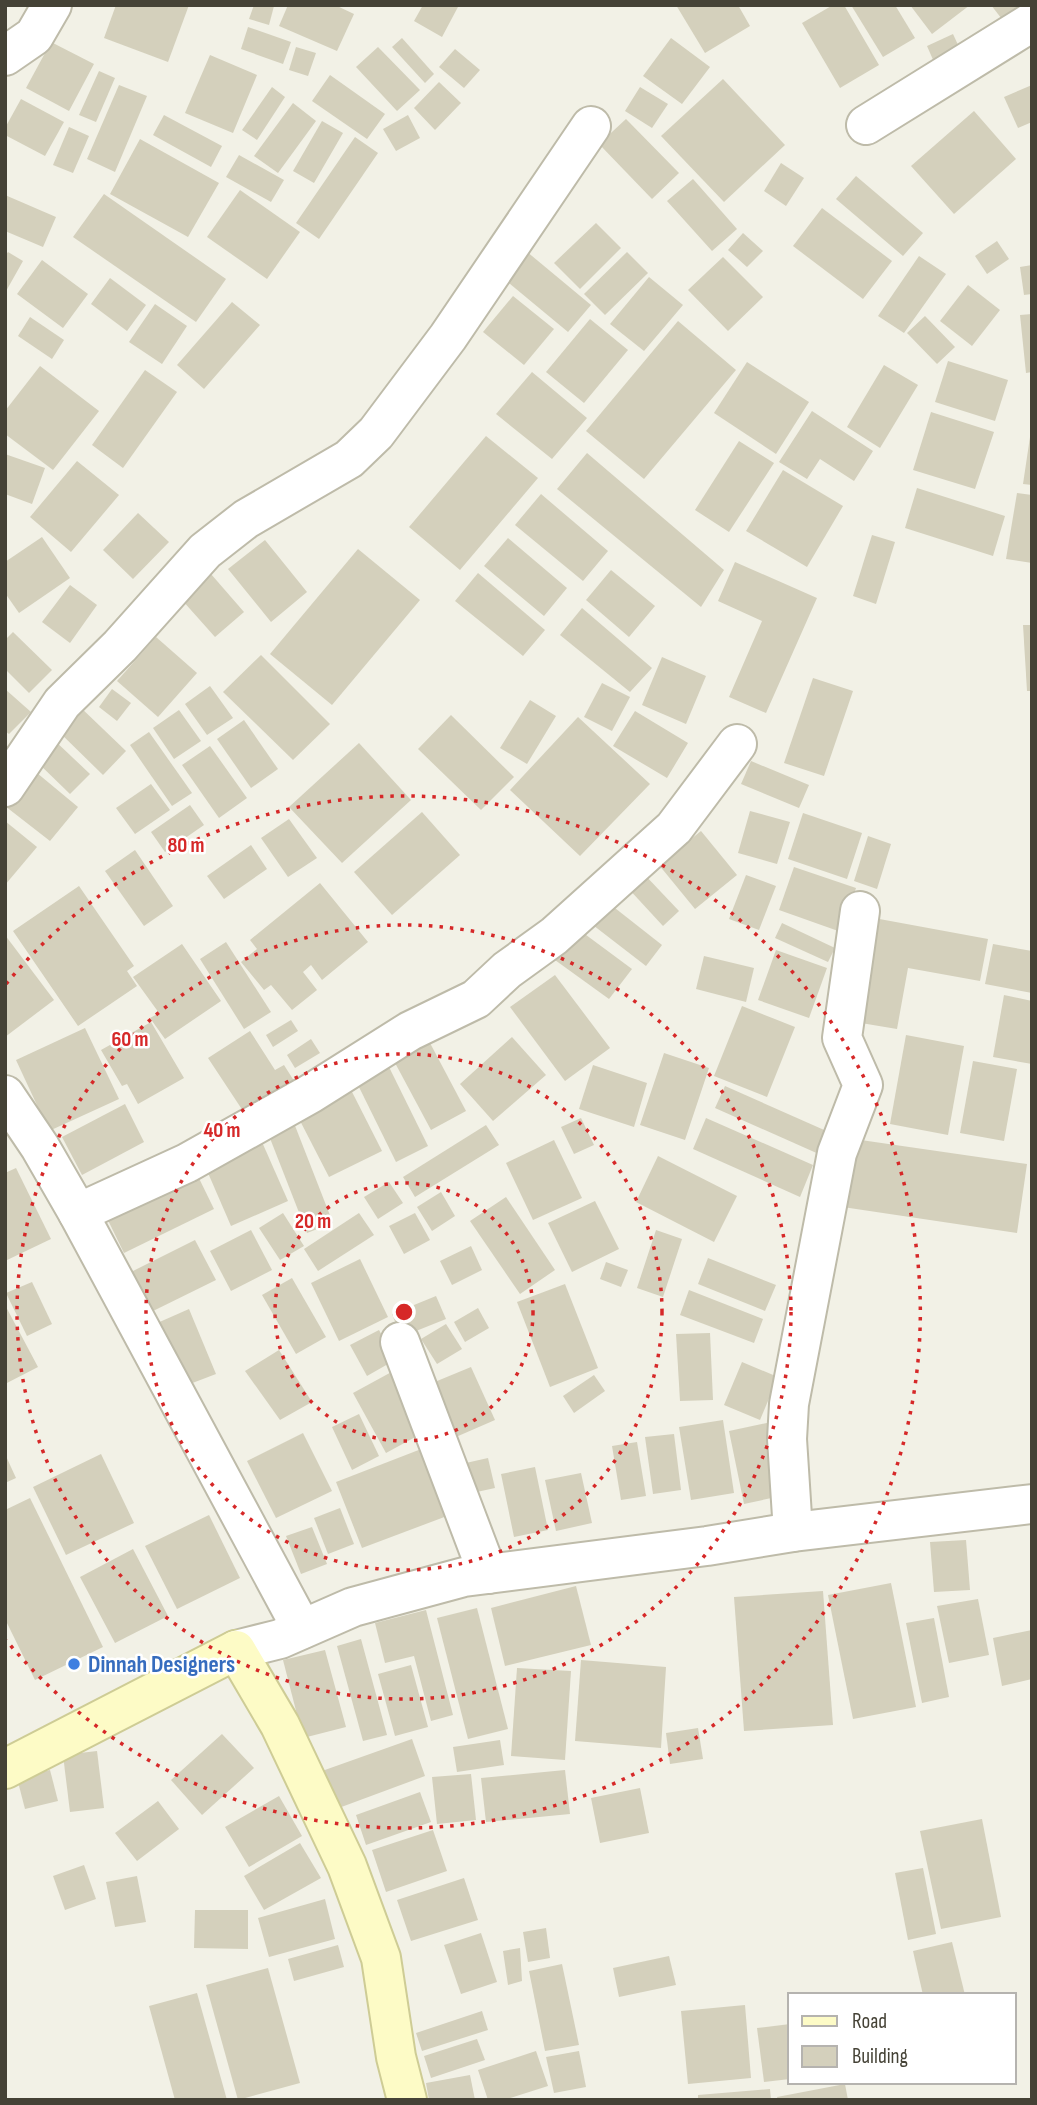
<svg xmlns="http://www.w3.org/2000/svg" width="1037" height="2105" font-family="'Sofia Sans Condensed',sans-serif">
	<rect width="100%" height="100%" fill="#f2f1e6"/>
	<!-- building -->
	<g fill="#d4d0bc">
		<path d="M116 5H189L168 62 104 38Z"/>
		<path d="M254 5 274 6 269 25 249 19Z"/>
		<path d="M288 5H335L354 14 337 51 279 26Z"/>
		<path d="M423 5H459L442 37 414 21Z"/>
		<path d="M676 5H738L750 26 705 53Z"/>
		<path d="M833 5H844L879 65 840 88 802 23Z"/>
		<path d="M851 5H895L915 38 883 57Z"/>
		<path d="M910 5H970L932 34Z"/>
		<path d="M991 5H1017L1024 14 1008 27Z"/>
		<path d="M248 27 291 42 283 64 241 49Z"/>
		<path d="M953 34 964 58 938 71 927 46Z"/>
		<path d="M402 38 434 74 425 83 392 47Z"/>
		<path d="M671 38 710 67 682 104 643 76Z"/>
		<path d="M51 42 94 64 69 111 26 88Z"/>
		<path d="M296 47 316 53 308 76 289 70Z"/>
		<path d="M378 47 420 90 397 111 356 67Z"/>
		<path d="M455 49 480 70 464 88 439 67Z"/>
		<path d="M210 55 257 75 233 133 185 113Z"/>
		<path d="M99 71 115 78 96 122 79 115Z"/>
		<path d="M330 75 385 114 367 139 312 101Z"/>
		<path d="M723 79 785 145 724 202 661 136Z"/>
		<path d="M439 82 461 103 435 130 414 108Z"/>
		<path d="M119 85 147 96 115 172 87 159Z"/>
		<path d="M1032 85V122L1018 128 1004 97Z"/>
		<path d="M272 87 285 97 257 140 242 130Z"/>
		<path d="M640 87 668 104 652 128 625 111Z"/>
		<path d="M21 99 64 122 45 156 5 135V128Z"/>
		<path d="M293 103 316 121 278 173 254 156Z"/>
		<path d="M974 111 1016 159 954 214 911 166Z"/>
		<path d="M164 115 222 146 211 167 153 135Z"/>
		<path d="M408 115 420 138 396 151 383 129Z"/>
		<path d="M626 119 679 173 652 199 599 144Z"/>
		<path d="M322 121 343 133 314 183 293 171Z"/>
		<path d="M69 127 89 136 73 173 53 165Z"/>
		<path d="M355 137 378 153 319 239 296 223Z"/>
		<path d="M140 139 219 183 188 237 110 194Z"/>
		<path d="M239 155 284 180 271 202 226 177Z"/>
		<path d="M781 163 804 178 786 206 764 191Z"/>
		<path d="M856 176 923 233 903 256 836 199Z"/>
		<path d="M693 179 737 229 712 251 667 201Z"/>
		<path d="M240 190 300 232 267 279 207 237Z"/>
		<path d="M104 194 226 279 196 322 73 237Z"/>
		<path d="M5 195 56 217 43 247 5 231Z"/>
		<path d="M822 208 892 261 863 299 793 246Z"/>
		<path d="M596 223 621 248 580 289 554 263Z"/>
		<path d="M743 233 763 251 747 267 728 250Z"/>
		<path d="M997 241 1009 259 987 274 975 256Z"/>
		<path d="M520 246 591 305 568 332 497 273Z"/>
		<path d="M8 252 23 261 5 293V256Z"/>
		<path d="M627 252 648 273 605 315 584 294Z"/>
		<path d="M919 256 946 274 904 333 878 316Z"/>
		<path d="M723 257 763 297 728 331 688 290Z"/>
		<path d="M42 260 88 294 63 328 17 294Z"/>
		<path d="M1032 265V294L1024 295 1020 267Z"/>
		<path d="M649 277 683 305 644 351 610 324Z"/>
		<path d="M110 278 146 305 127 331 91 304Z"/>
		<path d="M968 285 1000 310 972 346 940 321Z"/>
		<path d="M513 296 554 329 524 365 483 332Z"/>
		<path d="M232 302 260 325 204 389 177 365Z"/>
		<path d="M155 304 187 326 162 364 129 342Z"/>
		<path d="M1032 314V372L1026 373 1020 315Z"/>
		<path d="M925 316 955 347 937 364 907 333Z"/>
		<path d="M30 317 64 340 52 359 18 336Z"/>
		<path d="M590 319 628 350 584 403 546 372Z"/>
		<path d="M678 321 736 370 644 479 586 431Z"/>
		<path d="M948 361 1008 380 995 421 935 402Z"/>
		<path d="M747 362 809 402 776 454 714 413Z"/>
		<path d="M884 365 918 385 880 448 847 427Z"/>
		<path d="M40 366 99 411 53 470 5 434V411Z"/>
		<path d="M145 370 177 392 123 468 92 445Z"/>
		<path d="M532 372 587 418 552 459 496 414Z"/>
		<path d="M812 411 873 451 854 481 820 459 807 479 779 462Z"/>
		<path d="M931 412 994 432 975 489 913 470Z"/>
		<path d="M486 436 538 478 460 570 409 527Z"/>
		<path d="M1030 437H1032V485L1023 484Z"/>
		<path d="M739 441 774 463 729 532 695 510Z"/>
		<path d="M587 453 724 570 701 607 557 489Z"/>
		<path d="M5 454 45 468 32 504 5 494Z"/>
		<path d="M77 461 119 495 71 552 30 517Z"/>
		<path d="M783 470 843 506 807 567 746 531Z"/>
		<path d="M917 488 1005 516 993 556 905 528Z"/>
		<path d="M1017 493 1032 495V563L1006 559Z"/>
		<path d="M541 494 608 551 583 581 515 525Z"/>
		<path d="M138 513 169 542 133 579 103 550Z"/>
		<path d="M872 535 895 542 876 604 853 596Z"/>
		<path d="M42 537 70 578 19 613 5 593V562Z"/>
		<path d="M508 538 567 588 544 616 484 566Z"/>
		<path d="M265 540 307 592 271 622 228 569Z"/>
		<path d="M358 549 420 600 332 705 270 654Z"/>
		<path d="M735 562 817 598 766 713 729 697 762 621 718 601Z"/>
		<path d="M204 566 244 612 215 637 174 591Z"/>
		<path d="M611 570 655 606 629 637 586 600Z"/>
		<path d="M478 573 545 630 523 656 455 601Z"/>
		<path d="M70 585 97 605 70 643 42 622Z"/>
		<path d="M582 608 652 668 630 692 560 635Z"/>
		<path d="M1023 625H1032V691H1027Z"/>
		<path d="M13 632 52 670 29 693 5 669V640Z"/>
		<path d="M156 637 197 673 158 717 117 681Z"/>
		<path d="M261 655 330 724 293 760 223 692Z"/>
		<path d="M662 657 706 676 686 724 642 705Z"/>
		<path d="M813 678 853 691 824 776 784 763Z"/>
		<path d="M602 683 630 697 612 731 584 717Z"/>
		<path d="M210 686 233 718 207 735 185 704Z"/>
		<path d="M5 689 31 712 9 734 5 731Z"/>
		<path d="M112 689 131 703 117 721 99 707Z"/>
		<path d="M530 700 556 716 527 764 500 748Z"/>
		<path d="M77 704 126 751 103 775 54 727Z"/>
		<path d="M179 710 201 741 174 759 153 728Z"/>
		<path d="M635 711 688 743 667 778 613 746Z"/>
		<path d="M451 715 514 777 481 810 418 749Z"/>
		<path d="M578 717 650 784 580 856 510 790Z"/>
		<path d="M244 720 278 769 251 788 217 739Z"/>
		<path d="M149 732 192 793 172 806 130 745Z"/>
		<path d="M53 739 90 774 70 794 34 759Z"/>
		<path d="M359 743 411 800 342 863 289 807Z"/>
		<path d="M210 746 247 798 219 818 182 765Z"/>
		<path d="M751 761 809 785 799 808 741 784Z"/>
		<path d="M31 768 78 807 50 841 5 806Z"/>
		<path d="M151 784 170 810 135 834 116 808Z"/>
		<path d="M190 805 204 825 165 852 151 832Z"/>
		<path d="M750 811 790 822 777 864 738 853Z"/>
		<path d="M422 812 460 855 392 915 354 872Z"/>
		<path d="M803 813 862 833 847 879 788 859Z"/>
		<path d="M289 819 317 858 288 877 261 838Z"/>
		<path d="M5 821 37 847 5 885Z"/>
		<path d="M701 831 737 875 695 909 659 865Z"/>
		<path d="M868 836 891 844 877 889 854 881Z"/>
		<path d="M251 845 267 869 224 899 207 876Z"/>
		<path d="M135 850 173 906 144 926 105 871Z"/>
		<path d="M794 867 856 888 841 932 779 910Z"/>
		<path d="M643 873 679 911 663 926 627 887Z"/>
		<path d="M746 875 776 886 759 930 729 919Z"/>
		<path d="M320 883 368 942 322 980 311 965 303 972 317 990 292 1010 271 985 264 990 241 962 257 949 250 940Z"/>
		<path d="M79 886 134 966 127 971 137 986 78 1026 13 931Z"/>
		<path d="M606 901 662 945 646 966 589 922Z"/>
		<path d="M874 918 988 939 980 981 908 968 897 1029 855 1022Z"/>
		<path d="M782 923 835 948 828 962 775 938Z"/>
		<path d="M578 929 632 969 609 999 555 960Z"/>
		<path d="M5 935 54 1000 5 1037Z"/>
		<path d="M226 942 271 1012 244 1029 200 959Z"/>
		<path d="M182 944 221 1001 165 1039 150 1018 159 1013 133 977Z"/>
		<path d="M993 944 1032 951V993L985 984Z"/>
		<path d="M776 950 827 968 809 1018 758 1000Z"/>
		<path d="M704 956 754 968 746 1002 696 989Z"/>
		<path d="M555 975 610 1048 565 1081 510 1007Z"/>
		<path d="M1004 995 1032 1001V1064L993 1057Z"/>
		<path d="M742 1006 795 1027 767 1097 714 1076Z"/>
		<path d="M291 1020 298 1031 273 1047 266 1035Z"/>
		<path d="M151 1022 184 1078 138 1104 127 1084 122 1086 101 1050Z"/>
		<path d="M85 1028 119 1099 49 1131 16 1060Z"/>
		<path d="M250 1031 275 1070 284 1065 296 1084 243 1111 208 1058Z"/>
		<path d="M906 1035 964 1046 948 1135 890 1124Z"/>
		<path d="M512 1037 546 1075 493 1121 460 1084Z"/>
		<path d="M311 1039 320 1053 295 1068 287 1055Z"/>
		<path d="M430 1043 466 1111 431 1130 394 1061Z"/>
		<path d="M664 1053 709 1068 685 1140 640 1125Z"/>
		<path d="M973 1061 1017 1069 1004 1141 960 1133Z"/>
		<path d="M593 1065 647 1083 634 1127 579 1109Z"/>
		<path d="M389 1067 428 1146 396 1162 357 1083Z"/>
		<path d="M348 1084 382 1151 329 1177 295 1111Z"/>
		<path d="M725 1086 840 1137 830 1159 715 1108Z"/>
		<path d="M125 1104 144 1142 82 1175 62 1137Z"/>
		<path d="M292 1118 333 1223 307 1233 266 1128Z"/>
		<path d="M581 1118 594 1145 574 1154 561 1127Z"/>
		<path d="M706 1118 813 1165 800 1197 693 1149Z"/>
		<path d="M486 1125 499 1145 415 1197 403 1177Z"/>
		<path d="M847 1138 1027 1164 1017 1233 836 1206Z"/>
		<path d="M554 1140 582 1198 533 1220 506 1163Z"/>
		<path d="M262 1142 288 1201 231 1226 205 1166Z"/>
		<path d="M658 1156 737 1196 714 1242 636 1202Z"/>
		<path d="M192 1164 214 1209 124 1253 102 1208Z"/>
		<path d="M16 1168 51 1239 5 1261V1173Z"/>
		<path d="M389 1182 403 1203 378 1219 364 1197Z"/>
		<path d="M441 1192 455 1216 432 1231 417 1207Z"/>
		<path d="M506 1197 555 1270 520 1294 470 1221Z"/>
		<path d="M595 1201 619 1249 572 1272 548 1223Z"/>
		<path d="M283 1213 304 1246 280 1260 259 1228Z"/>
		<path d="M359 1213 374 1235 318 1271 304 1249Z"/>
		<path d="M415 1213 430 1240 404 1254 389 1226Z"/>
		<path d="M251 1230 272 1270 231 1291 210 1251Z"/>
		<path d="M656 1230 682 1239 663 1297 637 1288Z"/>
		<path d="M195 1240 216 1280 151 1312 131 1272Z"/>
		<path d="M471 1246 482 1270 452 1285 440 1261Z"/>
		<path d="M708 1258 776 1285 765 1311 698 1284Z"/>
		<path d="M360 1259 388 1317 339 1341 311 1283Z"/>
		<path d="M606 1262 628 1270 621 1287 600 1279Z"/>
		<path d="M292 1278 326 1337 296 1354 262 1295Z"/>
		<path d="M32 1282 52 1324 27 1336 6 1293Z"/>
		<path d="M565 1284 598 1368 550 1387 517 1302Z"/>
		<path d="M689 1290 763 1319 754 1343 680 1315Z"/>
		<path d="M436 1296 446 1319 401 1337 392 1314Z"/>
		<path d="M5 1305 38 1367 5 1384Z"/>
		<path d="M478 1308 489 1328 465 1342 454 1322Z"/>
		<path d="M189 1309 216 1374 182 1387 155 1324Z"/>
		<path d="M446 1324 462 1349 437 1364 421 1339Z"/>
		<path d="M379 1330 395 1360 367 1376 350 1345Z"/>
		<path d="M710 1333 713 1400 680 1401 676 1334Z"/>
		<path d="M279 1350 312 1402 280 1420 245 1371Z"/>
		<path d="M742 1362 778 1377 760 1420 724 1405Z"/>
		<path d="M471 1367 495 1420 449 1440 425 1386Z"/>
		<path d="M397 1369 430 1429 386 1453 353 1393Z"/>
		<path d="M594 1375 605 1391 574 1413 563 1396Z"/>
		<path d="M359 1414 379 1456 352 1470 332 1427Z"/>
		<path d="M723 1420 734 1493 691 1500 679 1427Z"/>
		<path d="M776 1421 790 1494 744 1504 729 1431Z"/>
		<path d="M303 1433 332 1491 276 1518 247 1461Z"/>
		<path d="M674 1434 681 1490 653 1494 645 1437Z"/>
		<path d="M637 1442 646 1496 621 1500 612 1446Z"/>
		<path d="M429 1446 455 1513 362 1548 336 1482Z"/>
		<path d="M5 1454 16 1478 5 1483Z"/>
		<path d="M101 1454 134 1523 66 1555 33 1487Z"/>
		<path d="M488 1458 495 1488 463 1495 457 1465Z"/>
		<path d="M535 1467 548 1530 514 1537 501 1474Z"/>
		<path d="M581 1473 592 1523 556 1531 545 1480Z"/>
		<path d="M30 1498 103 1647 35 1680 5 1619V1510Z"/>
		<path d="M340 1508 354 1544 328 1554 314 1518Z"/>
		<path d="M209 1515 240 1578 177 1609 145 1546Z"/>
		<path d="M312 1527 327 1564 301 1574 286 1536Z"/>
		<path d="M966 1540 970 1590 934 1592 930 1542Z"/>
		<path d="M133 1549 168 1616 115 1643 80 1577Z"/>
		<path d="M891 1583 916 1707 853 1719 828 1595Z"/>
		<path d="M576 1586 591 1645 505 1666 491 1608Z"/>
		<path d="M823 1591 833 1725 744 1731 734 1597Z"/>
		<path d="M978 1599 989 1655 949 1663 937 1606Z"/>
		<path d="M477 1608 508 1729 468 1739 437 1618Z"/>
		<path d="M426 1610 453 1715 431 1721 414 1656 385 1663 375 1623Z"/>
		<path d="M934 1618 949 1697 922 1703 906 1623Z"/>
		<path d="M1032 1630V1679L1002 1686 993 1638Z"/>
		<path d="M361 1639 387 1735 363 1741 337 1646Z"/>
		<path d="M325 1650 346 1727 303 1738 283 1660Z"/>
		<path d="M581 1660 666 1667 661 1748 575 1741Z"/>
		<path d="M411 1665 428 1727 395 1736 378 1674Z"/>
		<path d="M517 1668 571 1671 565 1760 511 1756Z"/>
		<path d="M698 1728 703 1759 670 1764 666 1733Z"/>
		<path d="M222 1734 254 1768 202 1815 171 1780Z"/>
		<path d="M412 1739 425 1776 336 1809 322 1771Z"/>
		<path d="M500 1740 504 1765 457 1772 453 1747Z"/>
		<path d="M97 1751 104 1808 70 1812 63 1755Z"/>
		<path d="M50 1770 58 1801 25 1809 17 1778Z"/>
		<path d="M565 1770 570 1814 486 1822 481 1778Z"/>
		<path d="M471 1774 476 1820 437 1824 432 1777Z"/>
		<path d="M640 1788 649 1833 600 1843 591 1798Z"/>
		<path d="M420 1792 431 1822 366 1845 356 1815Z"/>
		<path d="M279 1796 302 1836 249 1867 225 1827Z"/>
		<path d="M158 1801 179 1829 137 1861 115 1833Z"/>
		<path d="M982 1819 1001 1917 941 1929 920 1831Z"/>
		<path d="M433 1830 447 1871 386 1892 372 1850Z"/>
		<path d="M300 1843 321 1878 264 1910 244 1876Z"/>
		<path d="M84 1865 96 1899 65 1910 53 1876Z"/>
		<path d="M923 1868 936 1934 908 1940 895 1873Z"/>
		<path d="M137 1876 146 1922 115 1927 106 1882Z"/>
		<path d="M464 1878 478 1920 411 1941 397 1900Z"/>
		<path d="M325 1899 335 1939 269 1957 258 1918Z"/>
		<path d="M195 1910H248V1949L194 1948Z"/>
		<path d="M546 1928 550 1958 528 1962 523 1932Z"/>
		<path d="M481 1933 497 1982 461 1994 444 1945Z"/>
		<path d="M952 1942 965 1995H923L913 1951Z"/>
		<path d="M338 1945 344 1967 294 1981 288 1959Z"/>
		<path d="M520 1948 522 1981 508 1985 503 1951Z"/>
		<path d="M669 1956 676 1985 619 1997 613 1968Z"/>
		<path d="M562 1964 579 2045 545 2051 529 1971Z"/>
		<path d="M268 1968 300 2083 238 2100 206 1985Z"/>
		<path d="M197 1993 227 2100H175L149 2006Z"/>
		<path d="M745 2005 751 2078 688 2084 681 2011Z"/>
		<path d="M482 2011 488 2030 422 2051 416 2033Z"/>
		<path d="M790 2024V2079L764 2082 757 2028Z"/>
		<path d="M477 2039 485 2060 431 2078 424 2056Z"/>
		<path d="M536 2051 548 2086 504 2100H488L478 2070Z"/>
		<path d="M579 2051 586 2087 554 2093 546 2057Z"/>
		<path d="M470 2075 475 2100H429L426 2083Z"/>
		<path d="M845 2084 848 2100H778L777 2097Z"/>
		<path d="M770 2089 771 2100H698V2095Z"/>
	</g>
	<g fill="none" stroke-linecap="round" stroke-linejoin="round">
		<!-- street casing -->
		<g stroke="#bebba9" stroke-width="42">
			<g id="street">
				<path d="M5 56 34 36 52 5"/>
				<path d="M866 125 1032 22"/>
				<path d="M5 787 62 703 120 646 205 551 246 519 349 459 376 433 448 337 591 126"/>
				<path d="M5 1095 40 1147 78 1213 302 1629"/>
				<path d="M78 1213 187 1163 310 1094 410 1031 476 999 507 970 554 936 674 828 737 744"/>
				<path d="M400 1342 488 1574"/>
				<path d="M793 1532 787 1439 789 1404 837 1153 863 1085 842 1038 860 911"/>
				<path d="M236 1650 280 1639 353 1607 464 1577 707 1546 793 1532 1032 1504"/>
			</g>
		</g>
		<!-- secondary casing -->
		<g stroke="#cecc95" stroke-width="42">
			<path id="secondary" d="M5 1769 236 1650 280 1725 347 1866 381 1958 396 2057 407 2100"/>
		</g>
		<!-- street -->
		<use href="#street" stroke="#fff" stroke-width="38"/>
		<!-- secondary -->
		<use href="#secondary" stroke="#fdfbc6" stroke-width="38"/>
	</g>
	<!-- distance rings -->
	<g fill="none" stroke="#d62828" stroke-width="3.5" stroke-dasharray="3.5 7">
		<circle cx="404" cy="1312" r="129"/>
		<circle cx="404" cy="1312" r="258"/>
		<circle cx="404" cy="1312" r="387"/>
		<path d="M6 984A516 516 0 1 1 6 1640"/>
	</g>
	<!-- markers -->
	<circle fill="#3f7fe0" stroke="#fff" stroke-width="2.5" cx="74" cy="1664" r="7"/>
	<g text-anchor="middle" stroke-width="5" stroke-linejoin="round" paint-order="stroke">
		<!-- shop labels -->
		<g font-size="24" font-weight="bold" fill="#366cbe" stroke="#fff" text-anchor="start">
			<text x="88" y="1672">Dinnah Designers</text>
		</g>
	</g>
	<circle cx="404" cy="1312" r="10" fill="#d62828" stroke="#fff" stroke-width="3.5"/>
	<g font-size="21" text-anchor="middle" font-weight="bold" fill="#d62828" stroke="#fff" stroke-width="5" stroke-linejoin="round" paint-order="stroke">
		<text x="186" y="852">80 m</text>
		<text x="130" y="1046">60 m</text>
		<text x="222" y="1137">40 m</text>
		<text x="313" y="1228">20 m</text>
	</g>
	<!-- border -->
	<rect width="1037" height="2105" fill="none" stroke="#454236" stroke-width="14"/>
	<!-- legend -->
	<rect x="788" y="1993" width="228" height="91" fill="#ffffff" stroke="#b5b3af" stroke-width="2"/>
	<rect x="802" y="2016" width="35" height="10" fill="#fdfbc6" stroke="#b5b3af" stroke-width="2"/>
	<text x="852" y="2028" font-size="21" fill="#454236">Road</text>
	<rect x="802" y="2046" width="35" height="21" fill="#d4d0bc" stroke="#b5b3af" stroke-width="2"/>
	<text x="852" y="2063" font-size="21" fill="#454236">Building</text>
</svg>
